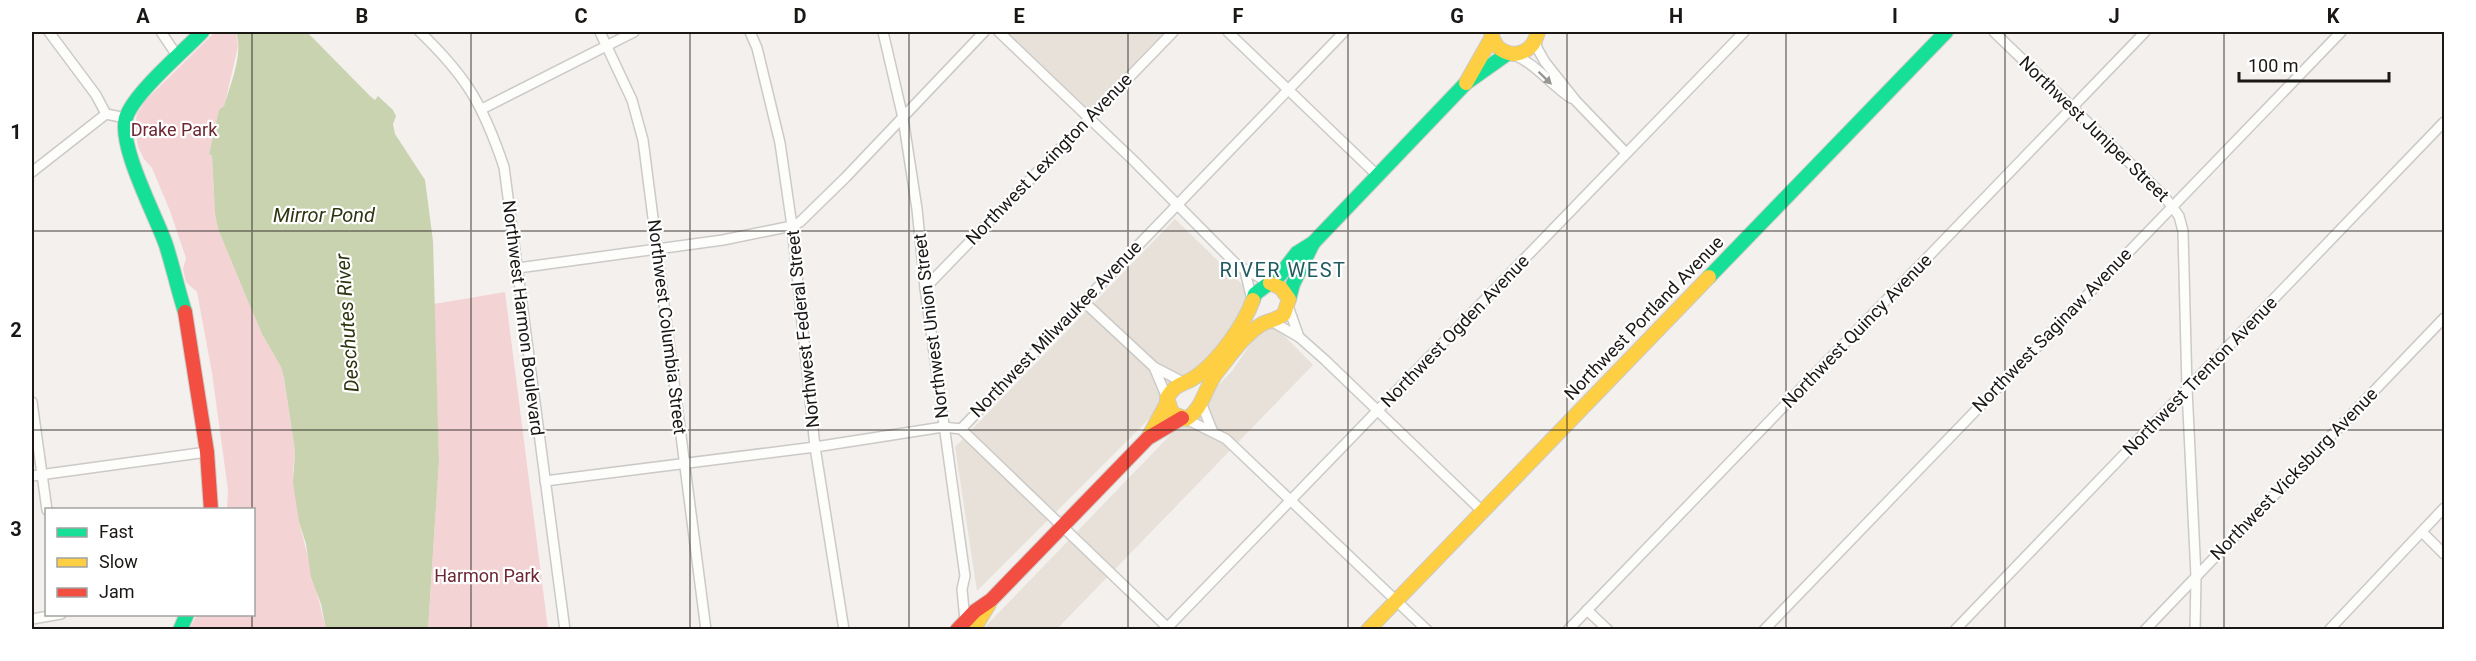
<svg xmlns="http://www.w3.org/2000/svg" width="2476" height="661" font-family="Roboto,sans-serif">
	<rect width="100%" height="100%" fill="#f3f0ed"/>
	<!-- built -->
	<g fill="#e8e1da">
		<path d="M1002 32H1165L1091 108H1087L1013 37 1007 36Z"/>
		<path d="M1175 219 1248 290 1238 323 1219 348 1165 403 977 591 955 447Z"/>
		<path d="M1274 325 1313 365 1057 629 982 630 1232 371 1260 330Z"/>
	</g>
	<!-- green -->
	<g fill="#f4d3d4">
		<path d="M215 32H236L238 46 224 107 219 111 209 154 212 156 215 214 218 229 247 299 262 334 281 367 284 378 295 451 293 470 299 522 326 629H189L197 615 254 614V510L227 509 228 490 212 373 197 292 186 282 183 269 186 258 170 211 152 168 144 159 138 147 135 127 137 114 146 100Z"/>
		<path d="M505 292 548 629 428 630 439 461 434 304Z"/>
	</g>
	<!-- water -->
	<path fill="#cad3af" d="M236 32H307L370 96 375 100 378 96 393 110 396 116 393 124 395 134 425 180 433 241 439 461 428 629H326L321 604 311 577 306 544 299 522 293 483 295 451 284 378 281 367 262 334 247 299 218 229 215 214 212 156 209 154 219 110 224 106C230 85 244 54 236 32Z"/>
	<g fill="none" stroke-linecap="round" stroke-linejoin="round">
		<!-- street casing -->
		<g stroke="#cccac7" stroke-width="12">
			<g id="street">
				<path d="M49 32 96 95 106 114"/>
				<path d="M161 32 178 57"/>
				<path d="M420 32C467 77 483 105 504 167L565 630"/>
				<path d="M600 32 632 100 643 140 706 630"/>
				<path d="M750 32 757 48 780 143 792 226 815 447 844 630"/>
				<path d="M883 32 903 118 917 209 925 288 965 576 962 589 965 621"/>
				<path d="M999 32 1134 161 1237 265 1270 283"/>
				<path d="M1228 32 1377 175"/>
				<path d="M1994 32 2164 196 2179 216 2183 231 2187 389 2196 576 2195 630"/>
				<path d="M1536 40 1537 48 1545 62 1576 101 1626 153"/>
				<path d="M1514 55C1536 64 1551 85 1571 98"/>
				<path d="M482 109 634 32"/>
				<path d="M32 172 106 114 126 118"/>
				<path d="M518 268 723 240 792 226 800 222 846 177 984 32"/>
				<path d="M1245 271 1252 300"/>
				<path d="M925 288 1173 32"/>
				<path d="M1083 301 1154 367"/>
				<path d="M1288 306 1299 337"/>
				<path d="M1271 321 1299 337 1325 360 1483 512"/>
				<path d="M1167 398 1154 367 1183 382"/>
				<path d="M32 402 47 510"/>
				<path d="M1202 405 1212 430"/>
				<path d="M1186 419 1226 439 1427 630"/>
				<path d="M961 429 1170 630"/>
				<path d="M32 476 207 452"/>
				<path d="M545 481 815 447 943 427 961 429 1344 32"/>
				<path d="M2422 532 2444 554"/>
				<path d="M1587 610 1608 630"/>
				<path d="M32 619 61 614"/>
				<path d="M1165 630 1744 32"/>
				<path d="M1568 630 2145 32"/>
				<path d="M1764 630 2341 32"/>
				<path d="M1955 630 2444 122"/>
				<path d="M2145 630 2444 318"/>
				<path d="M2329 630 2444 508"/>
			</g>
		</g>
		<!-- fast casing -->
		<g stroke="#cccac7" stroke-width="16">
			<g id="fast">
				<path d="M1709 277 1946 32"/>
				<path d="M1289 299 1293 284 1313 243"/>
				<path d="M1253 300 1255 294 1280 275 1297 253 1313 243 1466 83 1507 54"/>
				<path d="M185 312C178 290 173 267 166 245 156 216 118 146 126 118 133 94 183 52 202 32"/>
				<path d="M180 630 187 614"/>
			</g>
		</g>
		<!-- slow casing -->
		<g stroke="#cccac7" stroke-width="16">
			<g id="slow">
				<path d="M1491 32C1494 46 1500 52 1514 54 1528 52 1534 46 1538 32"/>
				<path d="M1466 83 1492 37"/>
				<path d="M1253 300C1244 325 1219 360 1197 376 1183 386 1176 382 1167 398L1172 413 1186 419C1203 409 1205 387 1217 372 1230 356 1244 335 1262 324 1270 320 1277 320 1284 314L1289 299 1281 288 1270 283"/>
				<path d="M1148 438 1167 403"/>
				<path d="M973 630 989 604"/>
				<path d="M1368 630 1709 277"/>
			</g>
		</g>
		<!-- jam casing -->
		<g stroke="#cccac7" stroke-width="16">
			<g id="jam">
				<path d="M185 312 207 452 211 510"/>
				<path d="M957 630 975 611 991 600 1148 438 1182 418"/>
			</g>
		</g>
		<!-- street -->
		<use href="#street" stroke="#fdfdfc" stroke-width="9"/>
		<!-- fast -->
		<use href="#fast" stroke="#16e098" stroke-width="14"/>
		<!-- slow -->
		<use href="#slow" stroke="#ffcf43" stroke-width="14"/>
		<!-- jam -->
		<use href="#jam" stroke="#f24e42" stroke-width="14"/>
	</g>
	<!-- one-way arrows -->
	<defs><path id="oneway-solid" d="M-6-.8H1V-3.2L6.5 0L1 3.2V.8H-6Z" transform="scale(1.5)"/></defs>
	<use fill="#979694" href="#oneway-solid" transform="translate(1545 78) rotate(44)"/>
	<!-- grid -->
	<path fill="none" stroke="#1a1715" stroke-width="1.5" stroke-opacity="0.55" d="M252 32V510M471 32V630M690 32V630M909 32V630M1128 32V630M1348 32V630M1567 32V630M1786 32V630M2005 32V630M2224 32V630M32 231H2444M32 430H2444M252 614V630"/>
	<g text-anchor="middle" stroke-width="4.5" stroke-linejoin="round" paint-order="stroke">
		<!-- street labels -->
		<g font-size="18" fill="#1a1715" stroke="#fff">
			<text transform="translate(2094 129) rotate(44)" y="6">Northwest Juniper Street</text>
			<text transform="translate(1049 159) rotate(-46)" y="6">Northwest Lexington Avenue</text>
			<text transform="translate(523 318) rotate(83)" y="6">Northwest Harmon Boulevard</text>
			<text transform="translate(1644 318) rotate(-46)" y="6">Northwest Portland Avenue</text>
			<text transform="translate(931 326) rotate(-97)" y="6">Northwest Union Street</text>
			<text transform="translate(667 327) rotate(83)" y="6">Northwest Columbia Street</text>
			<text transform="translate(803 329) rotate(-96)" y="6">Northwest Federal Street</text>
			<text transform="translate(1056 329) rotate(-46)" y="6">Northwest Milwaukee Avenue</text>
			<text transform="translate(2052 330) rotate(-46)" y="6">Northwest Saginaw Avenue</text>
			<text transform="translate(1455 331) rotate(-46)" y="6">Northwest Ogden Avenue</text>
			<text transform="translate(1857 331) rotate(-46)" y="6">Northwest Quincy Avenue</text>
			<text transform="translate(2200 376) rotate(-46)" y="6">Northwest Trenton Avenue</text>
			<text transform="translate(2294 474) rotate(-46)" y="6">Northwest Vicksburg Avenue</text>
		</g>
		<!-- park labels -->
		<g font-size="18" fill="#6d2633" stroke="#fff">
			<text x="174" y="136">Drake Park</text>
			<text x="487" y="582">Harmon Park</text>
		</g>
		<!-- water labels -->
		<g font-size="20" font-style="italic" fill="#2d350f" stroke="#fff">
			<text x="324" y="222">Mirror Pond</text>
			<text transform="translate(347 323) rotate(-94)" y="7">Deschutes River</text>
		</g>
		<!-- neighbourhood labels -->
		<g font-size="20" letter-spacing="1.5" fill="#215c60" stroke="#fff">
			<text x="1283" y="277">RIVER WEST</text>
		</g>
	</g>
	<!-- border -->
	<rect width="2476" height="661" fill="none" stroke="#ffffff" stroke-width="66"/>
	<!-- legend -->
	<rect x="45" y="508" width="210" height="108" fill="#ffffff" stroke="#a3a2a1" stroke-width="1.5"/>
	<rect x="57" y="528" width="30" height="9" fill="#16e098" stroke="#a3a2a1" stroke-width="1.5"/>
	<text x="99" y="538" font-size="18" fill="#1a1715">Fast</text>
	<rect x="57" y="558" width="30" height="9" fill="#ffcf43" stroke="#a3a2a1" stroke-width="1.5"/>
	<text x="99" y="568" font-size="18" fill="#1a1715">Slow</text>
	<rect x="57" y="588" width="30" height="9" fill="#f24e42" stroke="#a3a2a1" stroke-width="1.5"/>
	<text x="99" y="598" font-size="18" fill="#1a1715">Jam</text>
	<!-- scale -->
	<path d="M2239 72v9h150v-9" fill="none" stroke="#1a1715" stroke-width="3"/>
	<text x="2248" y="72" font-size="18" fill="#1a1715" stroke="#ffffff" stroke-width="4.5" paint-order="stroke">100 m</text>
	<rect x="33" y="33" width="2410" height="595" fill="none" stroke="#1a1715" stroke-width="2"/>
	<g font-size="20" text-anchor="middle" font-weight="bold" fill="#1a1715">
		<text x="143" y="23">A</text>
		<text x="362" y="23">B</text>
		<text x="581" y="23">C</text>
		<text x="800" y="23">D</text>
		<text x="1019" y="23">E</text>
		<text x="1238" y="23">F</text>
		<text x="1457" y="23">G</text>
		<text x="1676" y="23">H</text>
		<text x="1895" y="23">I</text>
		<text x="2114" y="23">J</text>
		<text x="2333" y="23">K</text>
		<text x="16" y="139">1</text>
		<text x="16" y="337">2</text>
		<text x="16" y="536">3</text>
	</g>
</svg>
